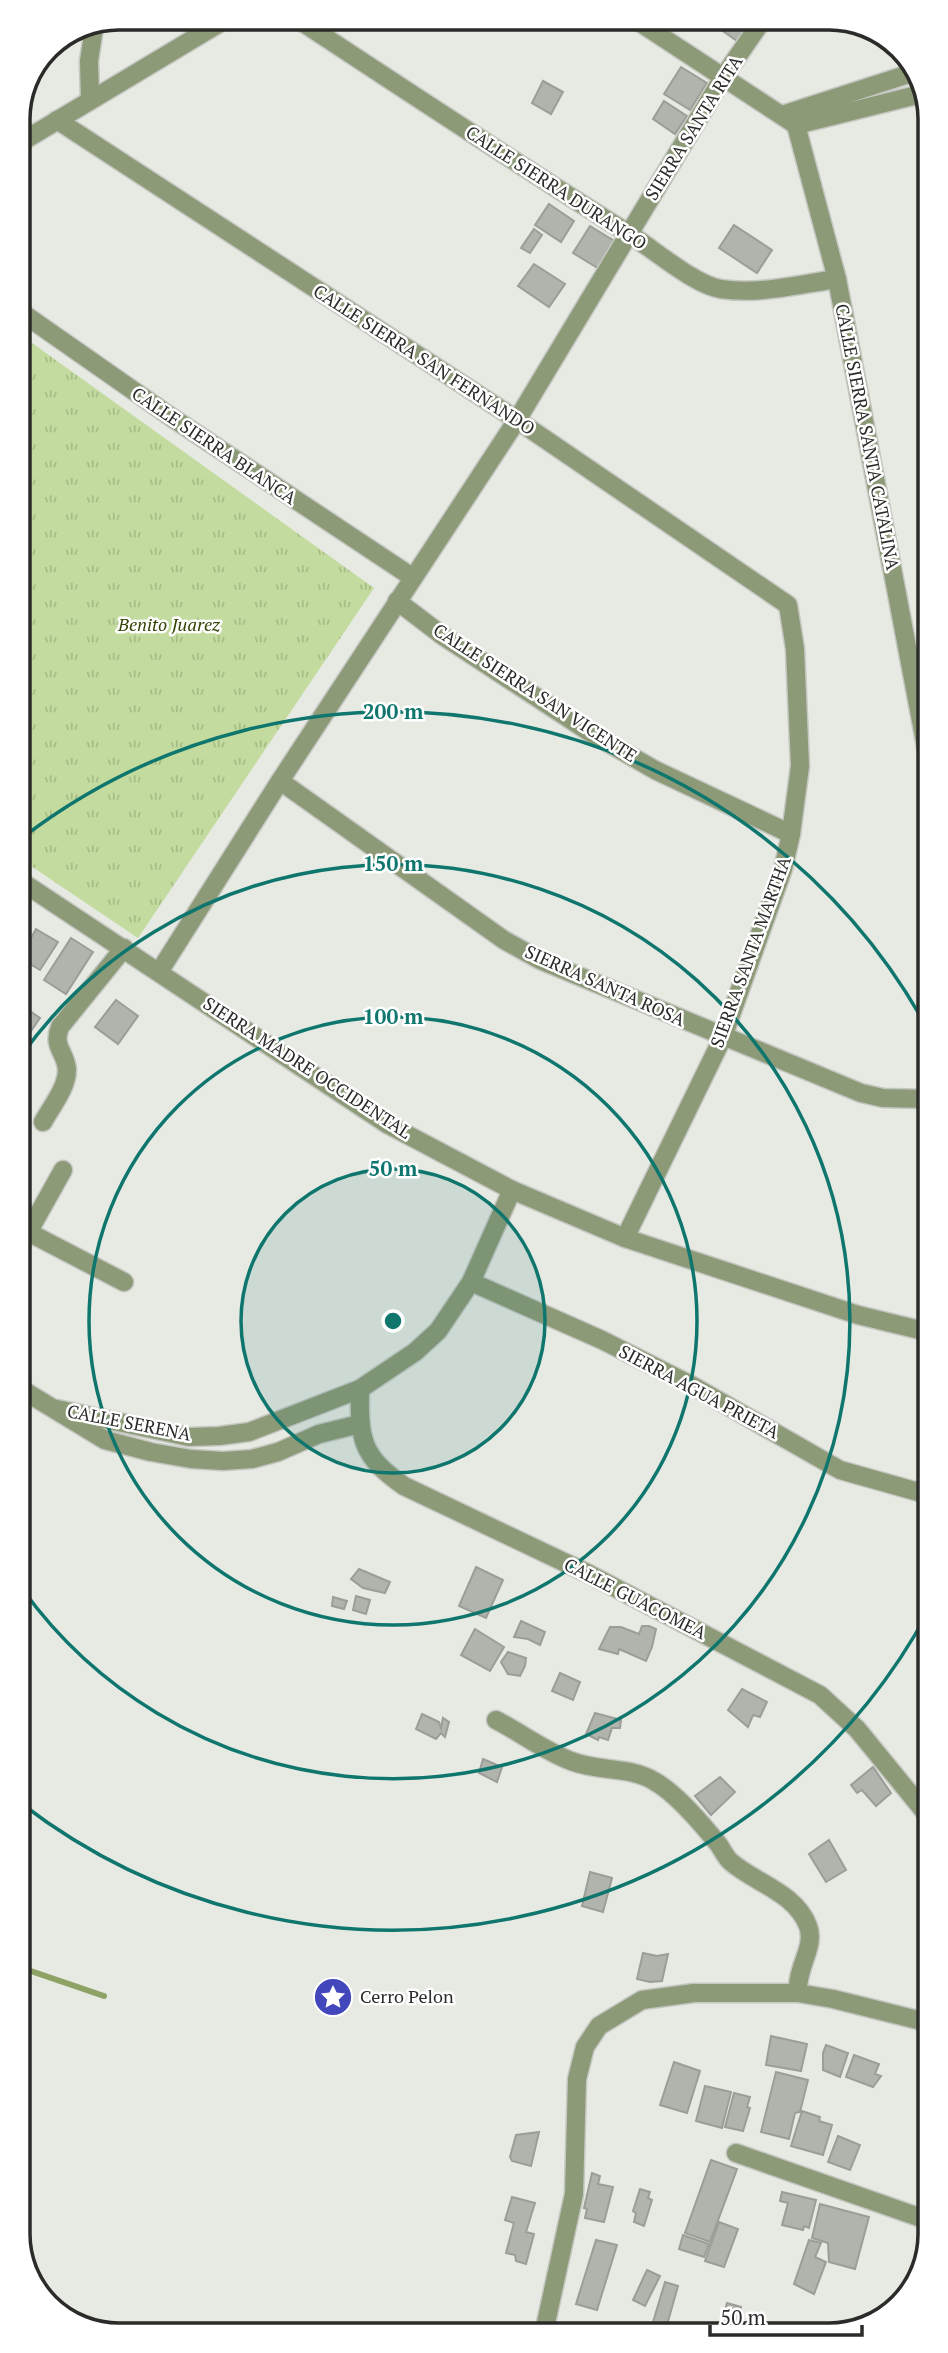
<svg xmlns="http://www.w3.org/2000/svg" width="948" height="2353" font-family="'PT Serif',serif">
	<defs>
		<pattern id="park-tufts" width="24" height="20" patternUnits="userSpaceOnUse" patternTransform="scale(1.75)"><rect width="24" height="20" fill="#c3db9e"/><path d="M3 7l-1-3M5 7V3M7 7l1-3M15 17l-1-3M17 17v-4M19 17l1-3" fill="none" stroke="#a8bc88"/></pattern>
	</defs>
	<rect width="100%" height="100%" fill="#e7e9e3"/>
	<!-- park -->
	<path fill="url(#park-tufts)" d="M18 333 374 588 138 938 19 858Z"/>
	<g fill="none" stroke-linecap="round" stroke-linejoin="round">
		<!-- stream -->
		<path stroke="#8ca365" stroke-width="6" d="M22 1968 104 1996"/>
	</g>
	<!-- building -->
	<g fill="#b1b3ad" stroke="#9b9e98" stroke-width="2">
		<path d="M728 18H757L740 43 720 29Z"/>
		<path d="M681 67 707 83 690 110 664 94Z"/>
		<path d="M543 81 563 92 551 114 532 103Z"/>
		<path d="M664 101 687 116 675 134 653 119Z"/>
		<path d="M549 204 574 221 561 242 535 225Z"/>
		<path d="M734 225 772 250 757 273 719 248Z"/>
		<path d="M590 226 621 245 604 272 573 253Z"/>
		<path d="M534 229 542 235 530 253 521 248Z"/>
		<path d="M534 264 565 284 549 307 518 286Z"/>
		<path d="M36 929 58 942 40 970 20 958Z"/>
		<path d="M71 938 93 952 66 994 44 980Z"/>
		<path d="M116 1000 138 1016 118 1044 95 1027Z"/>
		<path d="M20 1004 40 1018 24 1041 20 1038Z"/>
		<path d="M476 1567 503 1580 486 1618 459 1606Z"/>
		<path d="M359 1569 390 1582 385 1593 363 1588 351 1579Z"/>
		<path d="M356 1596 370 1600 366 1614 353 1610Z"/>
		<path d="M333 1597 347 1601 344 1609 332 1606Z"/>
		<path d="M521 1621 545 1632 540 1645 528 1639 514 1637Z"/>
		<path d="M642 1626H649L656 1629 652 1647 646 1661 619 1649 618 1654 599 1649 610 1627H621L639 1634Z"/>
		<path d="M475 1629 504 1647 490 1671 461 1655Z"/>
		<path d="M508 1652 526 1658 525 1666 520 1676 508 1674 501 1662Z"/>
		<path d="M560 1673 580 1682 573 1700 552 1691Z"/>
		<path d="M742 1689 767 1702 760 1717 753 1715 748 1727 728 1710Z"/>
		<path d="M595 1713 621 1720 620 1728H612L608 1740 599 1737 598 1740 586 1734Z"/>
		<path d="M422 1714 439 1722 441 1728 443 1718 449 1722 445 1737 441 1733 436 1739 416 1729Z"/>
		<path d="M483 1759 502 1767 497 1782 479 1773Z"/>
		<path d="M873 1767 891 1793 876 1806 862 1790 857 1793 851 1785Z"/>
		<path d="M720 1777 735 1792 711 1815 695 1796Z"/>
		<path d="M829 1840 846 1870 826 1882 809 1854Z"/>
		<path d="M590 1872 612 1878 603 1912 582 1906Z"/>
		<path d="M643 1953 657 1956 668 1954 662 1981 650 1982 637 1979Z"/>
		<path d="M771 2036 807 2044 801 2071 766 2065Z"/>
		<path d="M826 2045 848 2053 840 2077 823 2070V2053Z"/>
		<path d="M854 2055 879 2064 875 2074 881 2076 873 2087 846 2077Z"/>
		<path d="M674 2062 700 2071 687 2113 660 2105Z"/>
		<path d="M776 2072 808 2080 800 2112 795 2113 789 2139 761 2132Z"/>
		<path d="M705 2086 731 2092 722 2128 696 2121Z"/>
		<path d="M734 2093 750 2097 747 2107 750 2108 743 2131 725 2127Z"/>
		<path d="M802 2111 820 2117 819 2121 832 2125 823 2155 791 2146Z"/>
		<path d="M539 2132 531 2166 512 2161 510 2157 516 2135Z"/>
		<path d="M838 2136 860 2145 850 2170 828 2162Z"/>
		<path d="M711 2160 737 2169 710 2242 685 2233Z"/>
		<path d="M592 2173 600 2176 598 2184 613 2187 604 2222 585 2218 587 2209 584 2208Z"/>
		<path d="M640 2189 650 2192 648 2198 652 2200 644 2226 634 2222 636 2213 633 2211Z"/>
		<path d="M782 2192 816 2200 809 2228 804 2226 803 2230 782 2225 788 2203 780 2201Z"/>
		<path d="M512 2197 535 2203 526 2232 534 2234 526 2264 516 2261 515 2255 506 2253 514 2223 505 2220Z"/>
		<path d="M820 2204 869 2217 855 2269 829 2262 828 2243 812 2238Z"/>
		<path d="M719 2222 738 2229 724 2267 705 2261Z"/>
		<path d="M683 2235 709 2244 704 2257 679 2249Z"/>
		<path d="M596 2240 617 2245 597 2310 576 2304Z"/>
		<path d="M809 2240 821 2243 815 2257 826 2262 814 2294 794 2284Z"/>
		<path d="M647 2270 660 2276 645 2306 633 2300Z"/>
		<path d="M665 2282 678 2286 665 2332H650Z"/>
		<path d="M727 2303 741 2307 735 2328 721 2324Z"/>
		<path d="M757 2319 771 2324 769 2331H754Z"/>
		<path d="M504 2326 518 2331 517 2333H502Z"/>
	</g>
	<g fill="none" stroke-linecap="round" stroke-linejoin="round">
		<!-- minor casing -->
		<g stroke="#c5c7c2" stroke-width="21">
			<g id="minor">
				<path d="M296 18C405 90 514 162 626 232 651 247 694 285 721 289 759 295 800 284 837 279"/>
				<path d="M633 18 796 125"/>
				<path d="M90 99 89 61 94 28"/>
				<path d="M782 115 915 72"/>
				<path d="M57 120 517 420 788 605 795 649 800 766 791 834 783 869 723 1037 625 1238"/>
				<path d="M796 125 837 279 927 752"/>
				<path d="M796 125 925 93"/>
				<path d="M18 144 228 18"/>
				<path d="M18 310 174 419 412 577"/>
				<path d="M397 601 443 636 591 733 655 770 791 834"/>
				<path d="M280 781 504 940 540 960 861 1093 883 1098 928 1099"/>
				<path d="M159 972 280 781 517 420 724 76 764 18"/>
				<path d="M43 1122C51 1107 67 1088 67 1070 66 1052 52 1047 60 1027L124 948"/>
				<path d="M28 1232 124 1282"/>
				<path d="M20 1247 63 1170"/>
				<path d="M471 1282 602 1340 693 1386 840 1470 929 1495"/>
				<path d="M21 1389 105 1440 151 1452 191 1459 223 1461 252 1459 278 1452 319 1434 360 1424"/>
				<path d="M360 1389C359 1439 361 1456 404 1486L589 1574 820 1695 857 1729 929 1817"/>
				<path d="M57 1409 189 1437 219 1436 249 1432 360 1389 415 1352 438 1331 471 1282 512 1190"/>
				<path d="M496 1720C521 1733 545 1751 571 1761 598 1772 629 1766 654 1781 676 1793 703 1825 719 1845 723 1851 726 1858 731 1862 755 1883 796 1893 808 1926 816 1947 796 1967 798 1993"/>
				<path d="M736 2153 930 2221"/>
				<path d="M544 2332 574 2194 577 2079 585 2047 599 2026 642 2000 694 1993H798L833 1999 930 2023"/>
			</g>
		</g>
		<!-- tertiary casing -->
		<g stroke="#c5c7c2" stroke-width="21">
			<path id="tertiary" d="M19 880 387 1124 512 1190 625 1238 858 1315 928 1332"/>
		</g>
		<!-- minor -->
		<use href="#minor" stroke="#8c9a77" stroke-width="18"/>
		<!-- tertiary -->
		<use href="#tertiary" stroke="#8c9a77" stroke-width="18"/>
	</g>
	<!-- distance rings -->
	<circle cx="393" cy="1321" r="152" fill="#0f766e" fill-opacity=".12"/>
	<g fill="none" stroke="#0f766e" stroke-width="3.5">
		<circle cx="393" cy="1321" r="152"/>
		<circle cx="393" cy="1321" r="304"/>
		<path d="M21 1056A457 457 0 1 1 23 1590"/>
		<path d="M928 1612A609 609 0 0 1 22 1804M22 838A609 609 0 0 1 926 1026"/>
	</g>
	<!-- icons -->
	<defs>
		<g id="sight-disc" transform="scale(2.0125)"><circle r="9.5" fill="#4247bb" stroke="#fff"/><path d="M0-6L1.8-2.2L6-1.7L2.9 1.2L3.7 5.4L0 3.3L-3.7 5.4L-2.9 1.2L-6-1.7L-1.8-2.2Z" fill="#fff"/></g>
	</defs>
	<g fill-rule="evenodd">
		<use href="#sight-disc" x="333" y="1997"/>
	</g>
	<g text-anchor="middle" stroke-width="5" stroke-linejoin="round" paint-order="stroke">
		<!-- street labels -->
		<g font-size="18" fill="#2b2c29" stroke="#fff">
			<text transform="translate(694 128) rotate(-58)" y="6">SIERRA SANTA RITA</text>
			<text transform="translate(556 188) rotate(33)" y="6">CALLE SIERRA DURANGO</text>
			<text transform="translate(424 360) rotate(33)" y="6">CALLE SIERRA SAN FERNANDO</text>
			<text transform="translate(867 437) rotate(79)" y="6">CALLE SIERRA SANTA CATALINA</text>
			<text transform="translate(214 446) rotate(34)" y="6">CALLE SIERRA BLANCA</text>
			<text transform="translate(535 693) rotate(33)" y="6">CALLE SIERRA SAN VICENTE</text>
			<text transform="translate(751 952) rotate(-70)" y="6">SIERRA SANTA MARTHA</text>
			<text transform="translate(605 986) rotate(24)" y="6">SIERRA SANTA ROSA</text>
			<text transform="translate(307 1068) rotate(33)" y="6">SIERRA MADRE OCCIDENTAL</text>
			<text transform="translate(699 1392) rotate(28)" y="6">SIERRA AGUA PRIETA</text>
			<text transform="translate(129 1423) rotate(11)" y="6">CALLE SERENA</text>
			<text transform="translate(635 1599) rotate(27)" y="6">CALLE GUACOMEA</text>
		</g>
		<!-- park labels -->
		<g font-size="18" font-style="italic" fill="#314300" stroke="#fff">
			<text x="169" y="631">Benito Juarez</text>
		</g>
		<!-- poi labels -->
		<g font-size="18" fill="#2b2c29" stroke="#fff" text-anchor="start">
			<text x="360" y="2003">Cerro Pelon</text>
		</g>
	</g>
	<!-- crop -->
	<path d="M0 0H948V2353H0ZM119 30H829A89 89 0 0 1 918 119V2234A89 89 0 0 1 829 2323H119A89 89 0 0 1 30 2234V119A89 89 0 0 1 119 30Z" fill="#fff" fill-rule="evenodd"/>
	<path fill="none" stroke="#2b2c29" stroke-width="3.5" d="M119 30H829A89 89 0 0 1 918 119V2234A89 89 0 0 1 829 2323H119A89 89 0 0 1 30 2234V119A89 89 0 0 1 119 30Z"/>
	<circle cx="393" cy="1321" r="10" fill="#0f766e" stroke="#fff" stroke-width="3.5"/>
	<g font-size="21" text-anchor="middle" font-weight="bold" fill="#0f766e" stroke="#fff" stroke-width="5" stroke-linejoin="round" paint-order="stroke">
		<text x="393" y="719">200 m</text>
		<text x="393" y="871">150 m</text>
		<text x="393" y="1024">100 m</text>
		<text x="393" y="1176">50 m</text>
	</g>
	<!-- scale -->
	<path d="M710 2325v10h152v-10" fill="none" stroke="#2b2c29" stroke-width="3.5"/>
	<text x="720" y="2325" font-size="21" fill="#2b2c29" stroke="#ffffff" stroke-width="5" paint-order="stroke">50 m</text>
</svg>
